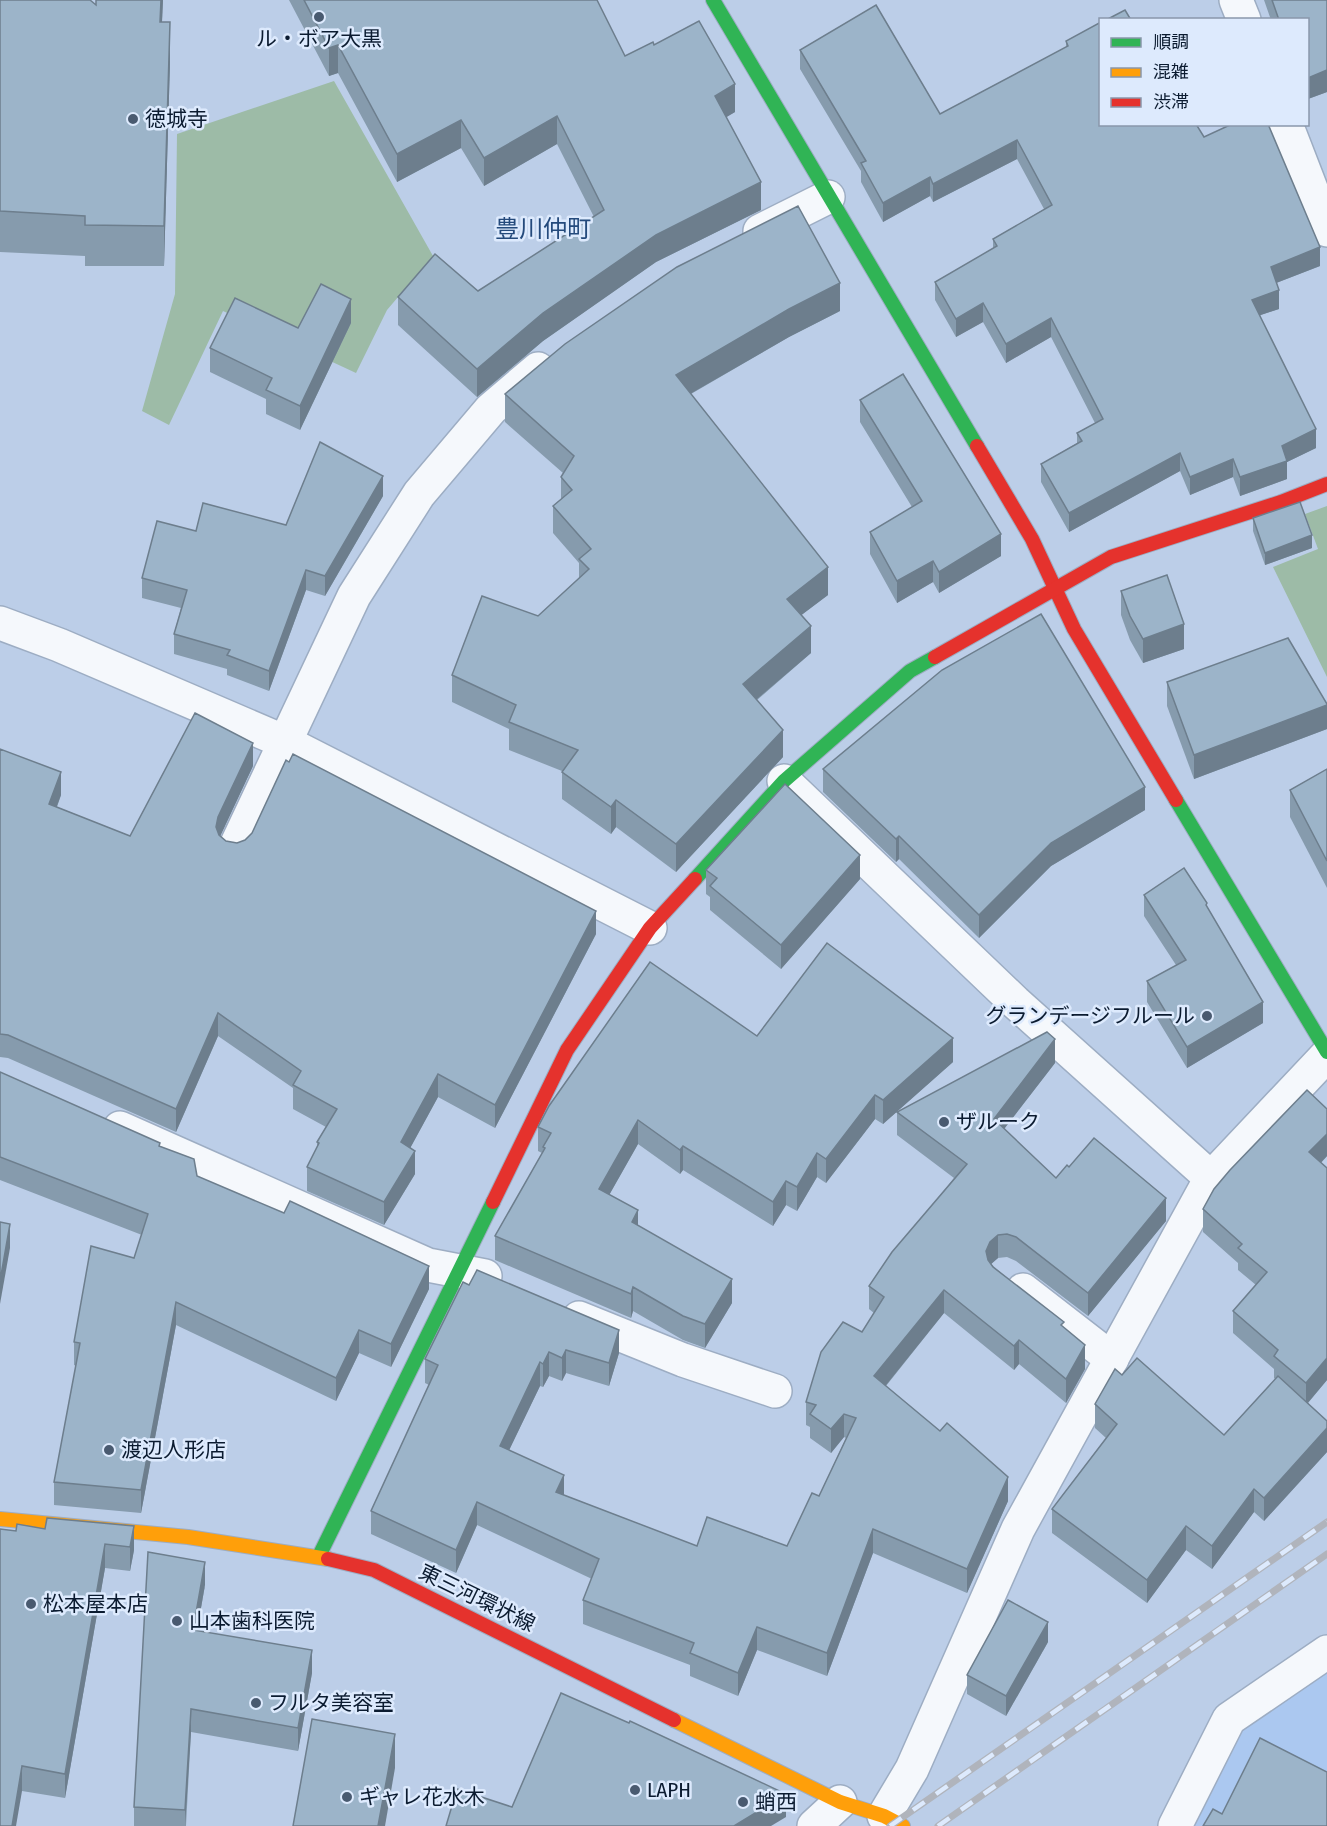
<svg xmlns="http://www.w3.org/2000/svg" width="1327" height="1826" font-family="'Fira Sans Condensed','Noto Sans JP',sans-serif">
	<rect width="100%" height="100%" fill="#bccee8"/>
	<!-- built -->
	<path fill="#abc8f0" d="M1327 1670V1826H1194L1240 1729Z"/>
	<!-- green -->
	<g fill="#9dbba7">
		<path d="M334 81 433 256 387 310 356 373 223 311 169 425 142 411 175 294 177 134Z"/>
		<path d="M1327 506V677L1273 567 1318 549 1305 514Z"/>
	</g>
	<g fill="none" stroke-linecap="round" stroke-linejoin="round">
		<!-- street casing -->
		<g stroke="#9dadc3" stroke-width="36">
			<g id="street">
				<path d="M1236 0 1244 20"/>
				<path d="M1286 124 1327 230"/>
				<path d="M760 231 828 197"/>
				<path d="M0 623 59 645 285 742 650 928"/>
				<path d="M784 781 1015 1002 1211 1178"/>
				<path d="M235 848 354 596 419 494 491 409 538 369"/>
				<path d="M120 1128 428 1265 485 1276"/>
				<path d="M1023 1290 1112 1359"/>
				<path d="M579 1318 683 1360 775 1391"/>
				<path d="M884 1816 912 1769 1018 1529 1211 1178 1327 1055"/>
				<path d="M814 1826 840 1802"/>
				<path d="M1175 1826 1229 1719 1327 1652"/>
			</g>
		</g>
		<!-- fast casing -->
		<g stroke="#9dadc3" stroke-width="16">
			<g id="fast">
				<path d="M713 0 977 446"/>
				<path d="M1176 800 1327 1052"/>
				<path d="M695 879 784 781 910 671 935 657"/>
				<path d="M319 1556 493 1202"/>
			</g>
		</g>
		<!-- slow casing -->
		<g stroke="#9dadc3" stroke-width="16">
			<g id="slow">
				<path d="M0 1519 188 1537 328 1559"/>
				<path d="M674 1720 840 1802 884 1816 903 1826"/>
			</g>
		</g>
		<!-- jam casing -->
		<g stroke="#9dadc3" stroke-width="16">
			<g id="jam">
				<path d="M977 446 1032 539 1074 629 1176 800"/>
				<path d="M935 657 1111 557 1281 502 1327 484"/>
				<path d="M493 1202 567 1050 650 928 695 879"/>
				<path d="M328 1559 374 1570 674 1720"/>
			</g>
		</g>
		<!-- street -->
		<use href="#street" stroke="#f5f8fc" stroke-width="33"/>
		<!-- fast -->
		<use href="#fast" stroke="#30b455" stroke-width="14"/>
		<!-- slow -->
		<use href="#slow" stroke="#ff9f0a" stroke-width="14"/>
		<!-- jam -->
		<use href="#jam" stroke="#e5322d" stroke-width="14"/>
		<!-- rail casing -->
		<g stroke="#b0b4bc" stroke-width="7">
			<g id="rail">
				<path d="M890 1826 1327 1522"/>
				<path d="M938 1826 1327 1554"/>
			</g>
		</g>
		<!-- rail -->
		<use href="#rail" stroke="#ddeafd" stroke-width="4.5" stroke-dasharray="14" stroke-linecap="butt"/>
	</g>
	<!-- wall -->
	<g fill="#869bad">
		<path d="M0 0 96 5 163 0 162 22 170 62 164 266H85V256L0 252Z"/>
		<path d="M289 0H597L625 56 654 45 735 112 726 117 761 210 656 262 543 341 477 397 398 325V297L478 291 594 217 557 144 484 186 461 148 397 182 338 73 329 76Z"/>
		<path d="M1264 0H1327V92L1308 99V20H1271Z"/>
		<path d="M1066 41 1204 137 1320 266 1276 283 1279 309 1260 315 1316 448 1287 462V479L1240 496 1233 477 1190 495 1180 471 1069 532 1041 482V464L1077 443V433L1095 423 1051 337 1006 363 983 322 956 337 935 300V282L993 249V239L1044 209 1017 159 933 202 930 196 883 222 861 182V171L800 69V50L940 114 1066 47Z"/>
		<path d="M840 311 789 337 691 394 828 595 801 615 811 653 757 700 783 757 676 872 616 827 611 834 562 799V771L509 750V729L452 702V675L538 616 579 578V563L553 533V506L561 499V477L563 473 505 422V394Z"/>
		<path d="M351 323 300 430 266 414V399L210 372V348L298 328Z"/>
		<path d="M860 400 1001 556 939 593 933 582 897 603 870 554V532L912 507 860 422Z"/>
		<path d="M383 496 325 596 306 590 269 691 227 675V669L174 654V634L181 608 142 598V578L196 531 286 525Z"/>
		<path d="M1253 518 1312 548 1265 565 1253 531Z"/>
		<path d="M1121 591 1184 649 1143 663 1130 640 1121 615Z"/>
		<path d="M1167 682 1327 704V729L1194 779 1167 706Z"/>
		<path d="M0 749 61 795 57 807 130 836 253 766 220 836 226 841 596 934 495 1128 438 1097 410 1148 415 1174 384 1225 307 1191V1167L317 1147V1142L326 1127 293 1109V1088L218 1036 176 1132 8 1058 0 1057Z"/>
		<path d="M823 769 1145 810 1051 866 979 938 899 859 896 862 823 792Z"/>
		<path d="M1327 769V888L1290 817V790Z"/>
		<path d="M706 870 860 879 781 969 710 910V897L706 894Z"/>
		<path d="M1144 895 1207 908 1263 1023 1187 1068 1147 1002V981L1176 965 1144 916Z"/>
		<path d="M757 1036 953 1062 883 1124 875 1119 826 1183 817 1177 797 1211 786 1205 773 1226 683 1170 680 1174 638 1144 609 1195 638 1225 732 1303 705 1348 683 1340 633 1311 631 1318 495 1260V1236L542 1153 538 1151V1127Z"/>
		<path d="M1055 1063 1004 1129 1056 1178 1069 1167 1166 1221 1088 1316 1016 1261 1007 1257 998 1258 991 1264 1064 1328 1085 1369 1066 1403 1019 1364 1014 1370 944 1313 886 1386 1008 1501 967 1593 873 1553 827 1676 757 1650 738 1696 690 1676V1665L583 1624V1600L592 1579 477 1525 456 1573 371 1534V1511L429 1385 425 1383V1359L463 1282 619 1353 609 1386 566 1373 562 1381 549 1376 543 1387 540 1386 509 1450 564 1495 697 1546H787L819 1496 846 1438 844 1437 831 1453 810 1438V1427L806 1425V1402L862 1332 874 1313 869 1309V1286L954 1178 897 1135V1112Z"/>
		<path d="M0 1072 160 1147 197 1176 429 1289 391 1367 359 1353 336 1401 176 1325 141 1513 54 1505V1482L76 1366 74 1365V1342L134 1258 142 1235 0 1180Z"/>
		<path d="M1327 1109V1156L1321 1163 1327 1168V1380L1308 1403 1327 1421V1452L1264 1521 1254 1512 1212 1569 1186 1550 1147 1603 1052 1533V1509L1106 1438 1095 1428V1404L1122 1375 1224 1435 1275 1379 1274 1378V1369L1233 1333V1311L1256 1285 1238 1270V1263L1203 1232V1209Z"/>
		<path d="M134 1526V1550L130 1571 105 1568 65 1798 22 1791 16 1531Z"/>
		<path d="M205 1585 197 1631 312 1673 298 1751 191 1732 186 1826H134V1807Z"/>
		<path d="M1048 1642 1006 1716 967 1694V1675Z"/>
	</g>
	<!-- shaded-wall -->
	<g fill="#6d7e8d">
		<path d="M161 0H163L160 62V22Z"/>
		<path d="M170 22V62L164 266V226Z"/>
		<path d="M338 45V73L329 76V48Z"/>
		<path d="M1327 70V92L1308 99V78Z"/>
		<path d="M735 84V112L715 124V96Z"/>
		<path d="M557 116V144L484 186V158Z"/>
		<path d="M461 120V148L397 182V154Z"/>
		<path d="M1017 140V159L933 202V184Z"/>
		<path d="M930 177V196L883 222V203Z"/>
		<path d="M761 182V210L656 262 543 341 477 397V369L543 313 656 235Z"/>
		<path d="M1320 247V266L1271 285V267Z"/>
		<path d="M840 283V311L789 337 676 402V375L789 309Z"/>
		<path d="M1279 290V309L1252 318V300Z"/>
		<path d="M351 299V323L300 430V406Z"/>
		<path d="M983 303V322L956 337V319Z"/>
		<path d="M1051 318V337L1006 363V344Z"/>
		<path d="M1316 429V448L1287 462V479L1240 496V477L1282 446Z"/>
		<path d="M1180 453V471L1069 532V513Z"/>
		<path d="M1233 459V477L1190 495V477Z"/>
		<path d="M383 476V496L325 596V576Z"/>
		<path d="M1001 534V556L939 593V572Z"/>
		<path d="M1312 535V548L1265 565V553Z"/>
		<path d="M933 561V582L897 603V581Z"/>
		<path d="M828 567V595L787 626V599Z"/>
		<path d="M306 570V590L269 691V671Z"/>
		<path d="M1184 624V649L1143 663V639Z"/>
		<path d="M811 626V653L743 711V684Z"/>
		<path d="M1327 705V729L1194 779V755Z"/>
		<path d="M783 730V757L676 872V844Z"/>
		<path d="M253 743V766L218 841 216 827 218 817Z"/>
		<path d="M61 772V795L49 827V804Z"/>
		<path d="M1145 787V810L1051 866 979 938V915L1051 843Z"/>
		<path d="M616 800V827L611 834V807Z"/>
		<path d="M899 836V859L896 862V839Z"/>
		<path d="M860 855V879L781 969V945Z"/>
		<path d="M596 911V934L495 1128V1105Z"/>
		<path d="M1263 1002V1023L1187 1068V1047Z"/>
		<path d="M218 1013V1036L176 1132V1109Z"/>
		<path d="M953 1038V1062L883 1124V1100Z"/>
		<path d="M1055 1039V1063L994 1142V1119Z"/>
		<path d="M438 1074V1097L401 1165V1142Z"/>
		<path d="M875 1095V1119L826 1183V1159Z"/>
		<path d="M638 1120V1144L599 1213V1189Z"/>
		<path d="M1327 1134V1156L1309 1175V1152Z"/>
		<path d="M683 1146V1170L680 1174V1150Z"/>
		<path d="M415 1151V1174L384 1225V1202Z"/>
		<path d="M817 1153V1177L797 1211V1187Z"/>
		<path d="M786 1181V1205L773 1226V1202Z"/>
		<path d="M1166 1198V1221L1088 1316V1293Z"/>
		<path d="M638 1210V1234L632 1222Z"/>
		<path d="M10 1224V1248L0 1304V1281Z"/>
		<path d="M998 1235V1258L990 1265 986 1274V1251L990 1242Z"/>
		<path d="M429 1266V1289L391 1367V1344Z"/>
		<path d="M732 1279V1303L705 1348V1324Z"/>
		<path d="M633 1287V1311L631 1318V1294Z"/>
		<path d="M944 1290V1313L874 1400V1376Z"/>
		<path d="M176 1302V1325L141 1513V1490Z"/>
		<path d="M359 1330V1353L336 1401V1378Z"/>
		<path d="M619 1330V1353L609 1386V1363Z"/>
		<path d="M1019 1340V1364L1014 1370V1346Z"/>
		<path d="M1085 1345V1369L1066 1403V1379Z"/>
		<path d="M566 1350V1373L562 1381V1358Z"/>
		<path d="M549 1352V1376L543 1387V1364Z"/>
		<path d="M1327 1358V1380L1306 1405V1383Z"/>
		<path d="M540 1362V1386L500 1469V1446Z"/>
		<path d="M844 1414V1437L831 1453V1429Z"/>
		<path d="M1327 1428V1452L1264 1521V1498Z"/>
		<path d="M564 1475V1498L556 1492Z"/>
		<path d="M1008 1477V1501L967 1593V1569Z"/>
		<path d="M1254 1489V1512L1212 1569V1546Z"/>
		<path d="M477 1502V1525L456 1573V1550Z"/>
		<path d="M134 1526V1550L130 1571V1547Z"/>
		<path d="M1186 1526V1550L1147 1603V1580Z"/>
		<path d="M873 1529V1553L827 1676V1653Z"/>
		<path d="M105 1544V1568L65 1798V1774Z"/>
		<path d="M205 1562V1585L193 1653V1630Z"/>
		<path d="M1048 1622V1642L1006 1716V1696Z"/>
		<path d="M757 1627V1650L738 1696V1673Z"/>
		<path d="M312 1650V1673L298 1751V1728Z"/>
		<path d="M191 1709V1732L185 1826V1810Z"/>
		<path d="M395 1734V1768L385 1826H378Z"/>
		<path d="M22 1766V1791L16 1826H12Z"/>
		<path d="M786 1794V1817L771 1826H734Z"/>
	</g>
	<!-- building -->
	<g fill="#9cb4c9" stroke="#6d7e8d" stroke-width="1.5">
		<path d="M0 0H90L96 5V0H161L160 22H170L164 226 85 225V216L0 211Z"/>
		<path d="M304 0H597L625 56 653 42 654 45 699 21 735 84 715 96 761 182 656 235 543 313 477 369 398 297 435 254 478 291 604 210 557 116 484 158 461 120 397 154 338 45 329 48Z"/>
		<path d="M1272 0H1327V70L1308 78V20H1279Z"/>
		<path d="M876 5 940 114 1068 46 1066 41 1101 22V124H1196L1204 137 1232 124H1268L1320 247 1271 267 1279 290 1252 300 1316 429 1282 446 1287 461 1240 477 1233 459 1190 477 1180 453 1069 513 1041 464 1082 441 1077 433 1103 419 1051 318 1006 344 983 303 956 319 935 282 997 246 993 239 1052 205 1017 140 933 184 930 177 883 203 861 163 866 161 800 50Z"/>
		<path d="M1125 10 1131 20H1106Z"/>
		<path d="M798 206 840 283 789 309 676 375 828 567 787 599 811 626 743 684 783 730 676 844 616 800 611 807 562 772 578 750 509 722 516 705 452 675 482 596 538 616 589 569 579 559 591 549 553 506 572 490 561 477 574 456 505 394 565 344 677 267Z"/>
		<path d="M321 284 351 299 300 406 266 390 272 378 210 348 235 298 298 328Z"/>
		<path d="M903 374 1001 534 939 572 933 561 897 581 870 532 922 501 860 400Z"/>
		<path d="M320 442 383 476 325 576 306 570 269 671 227 655 230 650 174 634 187 590 142 578 157 521 196 531 203 503 286 525Z"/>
		<path d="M1300 502 1312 535 1265 553 1253 518Z"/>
		<path d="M1167 575 1184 624 1143 639 1130 616 1121 591Z"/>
		<path d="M1041 614 1145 787 1051 843 979 915 899 836 896 839 823 769 942 670Z"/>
		<path d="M1288 638 1327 704V705L1194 755 1167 682Z"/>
		<path d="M195 713 253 743 218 817 216 827 219 835 226 841 237 843 245 840 252 833 286 760 289 762 293 754 596 911 495 1105 438 1074 401 1142 415 1151 384 1202 307 1167 319 1143 317 1142 337 1109 293 1085 301 1071 218 1013 176 1109 8 1035 0 1034V749L61 772 49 804 130 836Z"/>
		<path d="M1327 769V861L1290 790Z"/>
		<path d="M785 784 860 855 781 945 710 886 717 878 706 870Z"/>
		<path d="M1184 868 1207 903 1206 905 1263 1002 1187 1047 1147 981 1186 960 1144 895Z"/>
		<path d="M827 943 953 1038 883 1100 875 1095 826 1159 817 1153 797 1187 786 1181 773 1202 683 1146 680 1150 638 1120 599 1189 638 1210 632 1222 732 1279 705 1324 683 1316 633 1287 631 1294 495 1236 545 1148 543 1147 551 1133 538 1127 549 1106 650 962 757 1036Z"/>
		<path d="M1047 1032 1055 1039 994 1119 1056 1178 1067 1165 1069 1167 1094 1138 1166 1198 1088 1293 1016 1237 1007 1234 998 1235 990 1242 986 1251 988 1260 993 1267 1064 1322 1061 1325 1085 1345 1066 1379 1019 1340 1014 1346 944 1290 874 1376 940 1431 947 1423 1008 1477 967 1569 873 1529 827 1653 757 1627 738 1673 690 1653 694 1643 583 1600 599 1559 477 1502 456 1550 371 1511 438 1365 425 1359 463 1282 469 1285 477 1270 619 1330 609 1363 566 1350 562 1358 549 1352 543 1364 540 1362 500 1446 564 1475 556 1492 697 1546 707 1517 787 1546 812 1493 819 1496 856 1418 844 1414 831 1429 810 1414 816 1405 806 1402 821 1352 843 1322 862 1332 884 1297 869 1286 892 1252 967 1164 897 1112Z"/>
		<path d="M0 1072 160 1143 159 1146 194 1159 197 1176 284 1213 290 1201 429 1266 391 1344 359 1330 336 1378 176 1302 141 1490 54 1482 80 1343 74 1342 91 1246 134 1258 148 1214 0 1157Z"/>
		<path d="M1307 1090 1327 1109V1134L1309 1152 1327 1168V1358L1306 1383 1274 1356 1278 1350 1233 1311 1267 1272 1238 1248 1242 1244 1203 1209 1214 1189 1230 1170Z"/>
		<path d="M0 1222 10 1224 0 1281Z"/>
		<path d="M1137 1358 1224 1435 1278 1376 1327 1421V1428L1264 1498 1254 1489 1212 1546 1186 1526 1147 1580 1052 1509 1117 1424 1095 1404 1115 1369 1122 1375Z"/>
		<path d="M47 1518 134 1526 130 1547 105 1544 65 1774 22 1766 12 1826H0V1529L16 1531 17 1524 45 1529Z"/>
		<path d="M148 1552 205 1562 193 1630 312 1650 298 1728 191 1709 185 1810 134 1807Z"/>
		<path d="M1008 1600 1048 1622 1006 1696 967 1675Z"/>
		<path d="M561 1693 629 1723 630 1721 786 1794 734 1826H446L457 1789 512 1807Z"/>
		<path d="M312 1719 395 1734 378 1826H293Z"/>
		<path d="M1260 1738 1327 1772V1826H1203L1213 1809 1222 1814Z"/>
	</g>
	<!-- markers -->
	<g fill="#495a70" stroke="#ddeafd" stroke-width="2">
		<circle cx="319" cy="17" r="6"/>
		<circle cx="133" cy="119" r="6"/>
		<circle cx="1207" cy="1016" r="6"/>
		<circle cx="944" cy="1122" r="6"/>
		<circle cx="109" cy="1450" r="6"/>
		<circle cx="31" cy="1604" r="6"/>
		<circle cx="177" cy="1621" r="6"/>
		<circle cx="256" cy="1703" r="6"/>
		<circle cx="635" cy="1790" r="6"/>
		<circle cx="347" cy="1797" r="6"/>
		<circle cx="743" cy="1802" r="6"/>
	</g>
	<g text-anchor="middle" stroke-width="5" stroke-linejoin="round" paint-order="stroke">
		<!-- poi labels -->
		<g font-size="21" fill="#0b1b30" stroke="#ddeafd" text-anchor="start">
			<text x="319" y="46" text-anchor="middle">ル・ボア大黒</text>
			<text x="145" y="126">徳城寺</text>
			<text x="1195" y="1023" text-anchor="end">グランデージフルール</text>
			<text x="956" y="1129">ザルーク</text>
			<text x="121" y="1457">渡辺人形店</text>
			<text x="43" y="1611">松本屋本店</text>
			<text x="189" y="1628">山本歯科医院</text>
			<text x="268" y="1710">フルタ美容室</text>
			<text x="647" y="1797">LAPH</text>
			<text x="359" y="1804">ギャレ花水木</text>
			<text x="755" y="1809">蛸西</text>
		</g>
		<!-- street labels -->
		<g font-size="21" fill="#0b1b30" stroke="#ddeafd">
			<text transform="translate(477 1598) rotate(26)" y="7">東三河環状線</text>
		</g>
		<!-- quarter labels -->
		<g font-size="24" fill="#244a7c" stroke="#ddeafd">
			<text x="543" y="237">豊川仲町</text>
		</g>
	</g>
	<!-- legend -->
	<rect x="1099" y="18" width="210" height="108" fill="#ddeafd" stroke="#8997ab" stroke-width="1.5"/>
	<rect x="1111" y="38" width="30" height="9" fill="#30b455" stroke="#8997ab" stroke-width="1.5"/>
	<text x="1153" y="48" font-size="18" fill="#0b1b30">順調</text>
	<rect x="1111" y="68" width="30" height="9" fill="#ff9f0a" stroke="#8997ab" stroke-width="1.5"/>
	<text x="1153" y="78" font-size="18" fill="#0b1b30">混雑</text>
	<rect x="1111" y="98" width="30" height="9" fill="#e5322d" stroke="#8997ab" stroke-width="1.5"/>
	<text x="1153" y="108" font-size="18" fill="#0b1b30">渋滞</text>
</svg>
